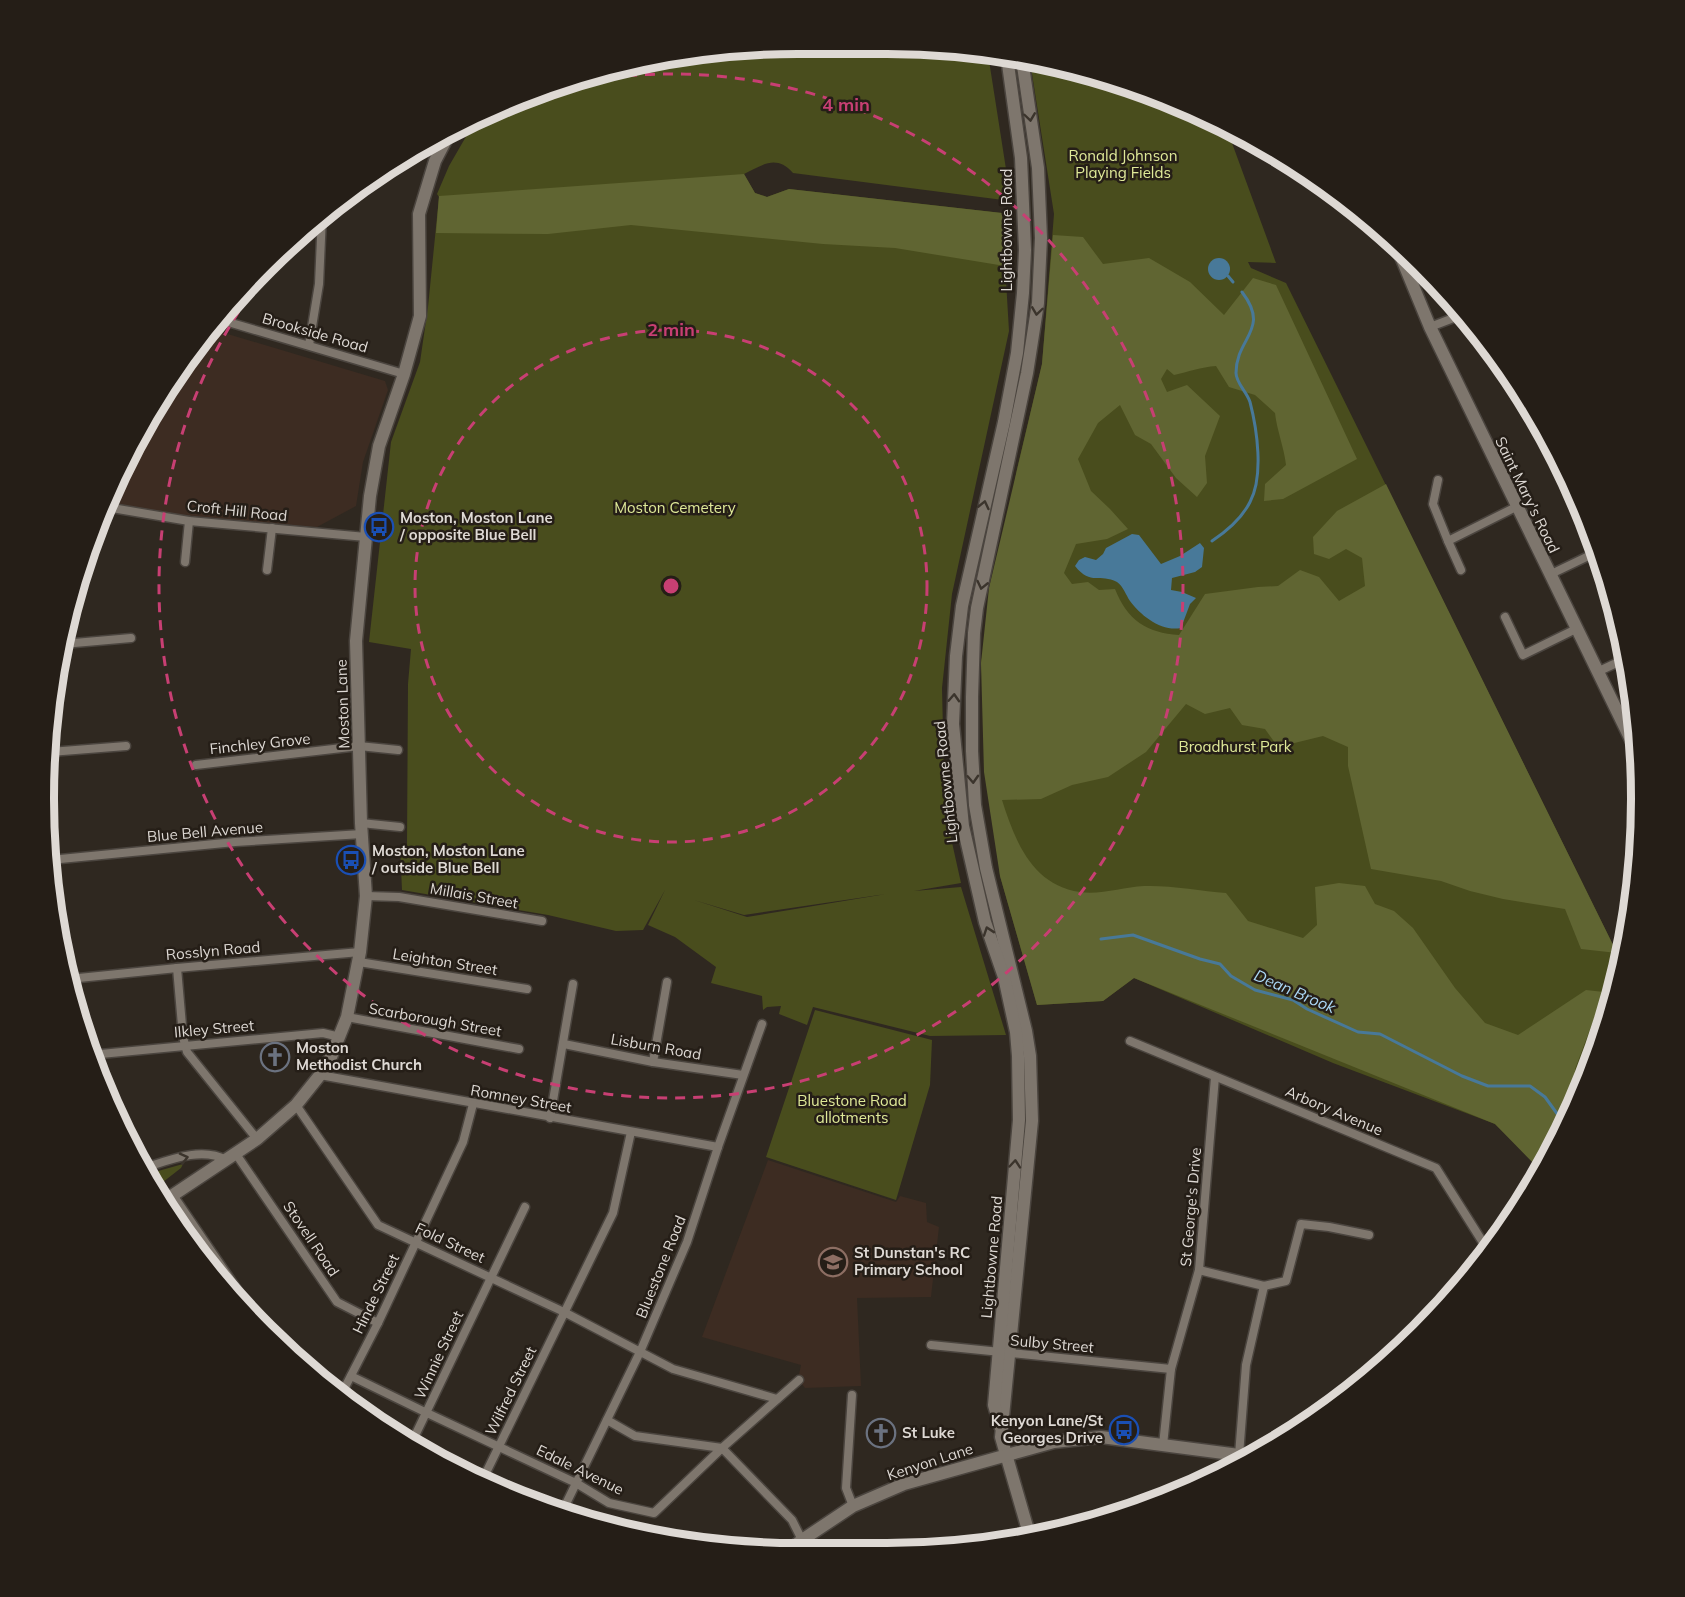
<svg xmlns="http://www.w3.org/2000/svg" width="1685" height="1597" font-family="Mulish,sans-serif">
	<rect width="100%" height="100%" fill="#2f2820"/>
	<!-- education -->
	<g fill="#3d2c22">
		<path d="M211 329 385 381 388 390 363 462 356 506 317 527 171 514 107 504 145 421Z"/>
		<path d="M768 1160 896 1202 900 1196 926 1203 927 1222 939 1227 931 1297 857 1298 861 1386 805 1388 798 1379 801 1365 702 1337Z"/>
	</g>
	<!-- green -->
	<g fill="#494d1d" fill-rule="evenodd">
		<path d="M799 44 936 45 988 54 1011 201 793 173C776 154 763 165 744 174L755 193 767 197 789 189 1002 213 1009 331 952 594 942 688 944 773 951 838 961 883 914 891 961 887 1006 1035 930 1036 813 1007 807 1025 779 1014 781 1006 767 1007 763 1010 762 996 711 983 716 967 675 937 648 925 665 890 643 930 616 931 548 915 402 890 400 846 407 845 408 684 411 649 369 642 391 442 420 362 428 307 439 197 437 194 449 166 475 121 509 101 651 58ZM886 894 747 917 694 900 744 915Z"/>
		<path d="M1030 61 1082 69 1225 124 1276 263 1248 262 1251 268 1286 283 1621 961 1616 994 1563 1133 1541 1168 1495 1124 1333 1063 1134 978 1103 1001 1037 1005 1000 876 981 663 1017 469 1042 364 1054 214Z"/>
		<path d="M815 1010 932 1040 930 1085 896 1200 766 1157Z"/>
		<path d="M183 1164 181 1168 154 1189 144 1175Z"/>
	</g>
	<!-- forest -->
	<g fill="#606532">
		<path d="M744 174 755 193 767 197 789 189 1002 213 1005 266 895 248 823 244 631 225 548 234 436 233 439 196Z"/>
		<path d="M1053 235 1083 237 1103 264 1149 258 1190 282 1224 315 1253 278 1276 285 1357 459 1283 499 1264 501 1265 484 1286 465C1284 447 1277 431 1275 413L1255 395 1229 387 1216 366C1201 367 1188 372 1174 375L1167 369 1161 379 1167 392 1187 385 1220 416 1205 456 1207 483 1197 497 1176 478 1151 444 1135 435 1120 405 1098 423 1078 459 1091 491 1110 509 1128 529 1107 539 1076 544 1064 573 1072 584 1088 582 1099 590 1115 589C1127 620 1147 633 1179 635L1205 594 1258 587 1278 586 1300 570 1319 577 1339 601 1365 586 1362 558 1346 549 1329 559 1314 554 1313 537 1337 511 1386 484 1617 953 1581 949 1565 909 1503 899 1470 891 1441 881 1371 869 1348 766V747L1323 736 1278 747 1265 729 1242 725 1230 708 1205 714 1186 704 1146 752 1108 777 1072 785 1041 799 1002 800C1015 841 1032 885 1080 892 1101 895 1123 887 1144 886 1169 885 1201 891 1226 893L1248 921 1303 938 1317 925 1315 887 1339 883 1365 886 1375 904 1394 911 1413 928 1455 988 1485 1023 1518 1035 1586 990 1604 992 1575 1069 1578 1093 1563 1133 1540 1170 1495 1124 1134 978 1103 1001 1037 1005 1000 876 984 772 981 663 989 588 1042 364Z"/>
	</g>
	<!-- water -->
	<g fill="#487999">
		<circle cx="1219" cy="269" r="11"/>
		<path d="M1132 534 1139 535 1161 564 1180 556 1200 543 1204 548 1202 567 1195 572 1172 578 1171 590 1182 592 1196 598 1190 604 1181 628C1162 632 1141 616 1130 601 1126 595 1123 586 1117 582 1100 573 1091 586 1075 566L1079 560 1085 557 1096 560 1103 554 1106 548Z"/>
	</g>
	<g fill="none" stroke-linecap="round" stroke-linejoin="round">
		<!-- stream -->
		<g stroke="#487999" stroke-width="3">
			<path d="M1228 276 1233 282"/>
			<path d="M1212 541C1227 531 1242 518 1250 502 1264 476 1257 429 1250 402 1247 392 1236 383 1236 373 1236 337 1271 330 1242 292"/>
			<path d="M1101 939 1133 935 1200 959 1220 964 1231 976 1255 990 1293 1000 1307 1009 1358 1032 1380 1034 1462 1076 1488 1086H1530L1545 1097 1566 1126"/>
		</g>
		<!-- street casing -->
		<g stroke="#4b453f" stroke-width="11">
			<g id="street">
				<path d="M218 319 404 374"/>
				<path d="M1430 327 1464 314"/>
				<path d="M309 345 319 284 322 216"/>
				<path d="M1438 480 1433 504 1448 541 1516 507"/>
				<path d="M106 507 189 521 366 537"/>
				<path d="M1448 541 1461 570"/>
				<path d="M185 562 189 521"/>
				<path d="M267 570 272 528"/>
				<path d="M1549 575 1599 551"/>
				<path d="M1505 617 1523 655 1576 629"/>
				<path d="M63 644 131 638"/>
				<path d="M1597 672 1625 659"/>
				<path d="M50 705 54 751"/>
				<path d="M50 752 126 746"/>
				<path d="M196 765 359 746 398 750"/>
				<path d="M361 823 400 827"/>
				<path d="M50 860 235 842 362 834"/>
				<path d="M366 896 399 897 542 921"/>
				<path d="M359 962 527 989"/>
				<path d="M177 968 183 1037 187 1052 257 1139"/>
				<path d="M69 979 177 968 360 952"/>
				<path d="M347 1017 519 1049"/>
				<path d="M1130 1041 1436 1168 1489 1252"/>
				<path d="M564 1044 653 1062 743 1075"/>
				<path d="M90 1055 323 1033 340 1037"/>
				<path d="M653 1062 667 982"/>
				<path d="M320 1075 718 1147"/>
				<path d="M296 1105 378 1225 564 1312 673 1369 777 1399"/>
				<path d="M550 1118 573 984"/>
				<path d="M236 1154 337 1302 378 1323"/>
				<path d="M141 1169C167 1161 201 1146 226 1160"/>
				<path d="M173 1195 269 1336"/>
				<path d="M1199 1270 1264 1286 1286 1281 1301 1224 1329 1227 1369 1235"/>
				<path d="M931 1345 1171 1369"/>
				<path d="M351 1376 427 1413 576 1483 609 1503 654 1513 722 1448 799 1380"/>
				<path d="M341 1395 378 1323 463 1142 473 1104"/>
				<path d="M852 1395 846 1488 853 1506"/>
				<path d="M607 1420 635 1436 722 1448 792 1520 802 1540"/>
				<path d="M411 1444 525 1207"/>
				<path d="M1163 1445 1171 1369 1199 1270 1215 1077"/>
				<path d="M1239 1455 1246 1365 1264 1286"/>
				<path d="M482 1481 613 1213 631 1132"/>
				<path d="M562 1512 640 1352 687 1242 718 1147 762 1024"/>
			</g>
		</g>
		<!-- secondary casing -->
		<g stroke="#4b453f" stroke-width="15">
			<g id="secondary">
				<path d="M1022 59 1038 168 1041 238 1038 303 1027 373 977 608 974 633 972 697V751L975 805 986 868 1026 1031 1030 1056 1032 1121 1001 1437 1030 1537"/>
				<path d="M1397 247 1430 327 1637 752"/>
				<path d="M164 1201 257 1139 296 1105 320 1075 331 1057 347 1017 360 952 366 896 361 823 356 641 370 496 379 446 404 374 420 316 419 214 435 161 448 136"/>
				<path d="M1000 1426 994 1405 1019 1120 1018 1056 1016 1032 1004 977 985 922 963 826 953 724 956 656 962 606 1004 422 1017 353 1023 293 1025 250 1021 158 1007 57"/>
				<path d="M787 1552 802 1540 853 1506 904 1484 1054 1442 1101 1437 1239 1455 1256 1453 1275 1444"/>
			</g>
		</g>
		<!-- street -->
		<use href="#street" stroke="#7e766d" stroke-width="8"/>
		<!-- secondary -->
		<use href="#secondary" stroke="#7e766d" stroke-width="12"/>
	</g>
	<!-- one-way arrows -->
	<defs><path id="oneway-chevron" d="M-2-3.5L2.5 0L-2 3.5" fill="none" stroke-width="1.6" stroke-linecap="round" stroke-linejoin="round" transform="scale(1.5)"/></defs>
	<g stroke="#3b342c">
		<use href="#oneway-chevron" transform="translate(1030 117) rotate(82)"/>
		<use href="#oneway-chevron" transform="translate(1037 311) rotate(98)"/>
		<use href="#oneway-chevron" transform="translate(984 505) rotate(-77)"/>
		<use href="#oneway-chevron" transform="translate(982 585) rotate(103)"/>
		<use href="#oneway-chevron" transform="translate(954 698) rotate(-87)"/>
		<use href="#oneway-chevron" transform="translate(973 779) rotate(87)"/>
		<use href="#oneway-chevron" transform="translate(988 931) rotate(-109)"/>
		<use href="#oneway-chevron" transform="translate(184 1158) rotate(-14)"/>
		<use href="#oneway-chevron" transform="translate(1015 1164) rotate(-85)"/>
	</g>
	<!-- distance rings -->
	<g fill="none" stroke="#c83f73" stroke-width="3" stroke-dasharray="10 8">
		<circle cx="671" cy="586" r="256"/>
		<path d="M556 87A512 512 0 1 1 282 253"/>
	</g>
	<!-- icons -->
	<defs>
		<g id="bus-ring" transform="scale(1.5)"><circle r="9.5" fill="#251e17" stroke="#1a4fb4" stroke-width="1.5"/><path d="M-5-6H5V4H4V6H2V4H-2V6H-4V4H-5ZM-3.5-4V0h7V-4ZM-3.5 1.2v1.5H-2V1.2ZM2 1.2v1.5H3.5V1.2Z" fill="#1a4fb4"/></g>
		<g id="church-ring" transform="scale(1.5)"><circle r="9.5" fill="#251e17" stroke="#6b7280" stroke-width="1.5"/><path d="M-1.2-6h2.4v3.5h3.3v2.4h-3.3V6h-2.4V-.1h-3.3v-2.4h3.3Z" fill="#6b7280"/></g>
		<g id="school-ring" transform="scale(1.5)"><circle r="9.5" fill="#251e17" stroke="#8d6e63" stroke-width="1.5"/><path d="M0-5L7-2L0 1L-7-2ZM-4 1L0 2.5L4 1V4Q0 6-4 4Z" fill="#8d6e63"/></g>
	</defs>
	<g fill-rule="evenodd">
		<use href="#bus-ring" x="379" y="527"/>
		<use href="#bus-ring" x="351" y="860"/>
		<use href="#church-ring" x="275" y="1057"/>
		<use href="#school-ring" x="833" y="1262"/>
		<use href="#bus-ring" x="1124" y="1430"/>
		<use href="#church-ring" x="881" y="1433"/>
	</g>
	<g text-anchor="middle" stroke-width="5" stroke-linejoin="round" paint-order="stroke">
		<!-- park labels -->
		<g font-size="15" fill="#dfe998" stroke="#251e17">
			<text x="1123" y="161">Ronald Johnson<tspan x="1123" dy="17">Playing Fields</tspan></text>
			<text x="675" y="513">Moston Cemetery</text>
			<text x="1235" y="752">Broadhurst Park</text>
			<text x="852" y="1106">Bluestone Road<tspan x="852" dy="17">allotments</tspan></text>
		</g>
		<!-- street labels -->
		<g font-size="15" fill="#ded9d4" stroke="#251e17">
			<text transform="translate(1007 230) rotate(-90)" y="5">Lightbowne Road</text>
			<text transform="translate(315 333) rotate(16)" y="5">Brookside Road</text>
			<text transform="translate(1527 495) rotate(64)" y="5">Saint Mary's Road</text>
			<text transform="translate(237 511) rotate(6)" y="5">Croft Hill Road</text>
			<text transform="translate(343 704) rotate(-92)" y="5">Moston Lane</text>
			<text transform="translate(260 744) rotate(-6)" y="5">Finchley Grove</text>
			<text transform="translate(946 782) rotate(-96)" y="5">Lightbowne Road</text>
			<text transform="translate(205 832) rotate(-5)" y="5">Blue Bell Avenue</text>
			<text transform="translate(474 896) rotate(10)" y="5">Millais Street</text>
			<text transform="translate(213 951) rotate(-5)" y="5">Rosslyn Road</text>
			<text transform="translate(445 962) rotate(9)" y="5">Leighton Street</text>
			<text transform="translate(435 1020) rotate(10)" y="5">Scarborough Street</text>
			<text transform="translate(214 1029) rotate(-5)" y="5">Ilkley Street</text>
			<text transform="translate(656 1047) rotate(10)" y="5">Lisburn Road</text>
			<text transform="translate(521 1099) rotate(10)" y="5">Romney Street</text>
			<text transform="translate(1334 1111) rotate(23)" y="5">Arbory Avenue</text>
			<text transform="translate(1191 1207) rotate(-85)" y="5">St George's Drive</text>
			<text transform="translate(311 1239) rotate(56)" y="5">Stovell Road</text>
			<text transform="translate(450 1243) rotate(25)" y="5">Fold Street</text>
			<text transform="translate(992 1257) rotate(-85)" y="5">Lightbowne Road</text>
			<text transform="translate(661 1267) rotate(-68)" y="5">Bluestone Road</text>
			<text transform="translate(376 1294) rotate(-64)" y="5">Hinde Street</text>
			<text transform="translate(1052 1344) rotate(5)" y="5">Sulby Street</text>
			<text transform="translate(439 1355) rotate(-65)" y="5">Winnie Street</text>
			<text transform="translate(511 1391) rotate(-64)" y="5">Wilfred Street</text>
			<text transform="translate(930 1462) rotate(-18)" y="5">Kenyon Lane</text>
			<text transform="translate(580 1470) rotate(26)" y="5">Edale Avenue</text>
		</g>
		<!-- poi labels -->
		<g font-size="15" font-weight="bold" fill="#ded9d4" stroke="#251e17" text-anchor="start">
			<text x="400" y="523">Moston, Moston Lane<tspan x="400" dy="17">/ opposite Blue Bell</tspan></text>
			<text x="372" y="856">Moston, Moston Lane<tspan x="372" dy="17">/ outside Blue Bell</tspan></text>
			<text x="296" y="1053">Moston<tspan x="296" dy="17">Methodist Church</tspan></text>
			<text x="854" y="1258">St Dunstan's RC<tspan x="854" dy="17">Primary School</tspan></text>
			<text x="1103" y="1426" text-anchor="end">Kenyon Lane/St<tspan x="1103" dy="17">Georges Drive</tspan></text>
			<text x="902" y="1438">St Luke</text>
		</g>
		<!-- water labels -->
		<g font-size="16" font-style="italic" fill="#abd7f5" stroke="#251e17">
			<text transform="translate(1295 991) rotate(23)" y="6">Dean Brook</text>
		</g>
	</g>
	<!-- crop -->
	<path d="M0 0H1685V1597H0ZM798 54H887A744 744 0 0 1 1631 798V799A744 744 0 0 1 887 1543H798A744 744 0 0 1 54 799V798A744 744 0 0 1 798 54Z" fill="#251e17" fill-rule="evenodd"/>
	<path fill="none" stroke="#ded9d4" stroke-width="8" d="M798 54H887A744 744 0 0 1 1631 798V799A744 744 0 0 1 887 1543H798A744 744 0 0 1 54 799V798A744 744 0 0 1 798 54Z"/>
	<circle cx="671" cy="586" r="9" fill="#c83f73" stroke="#251e17" stroke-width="3"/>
	<g font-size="18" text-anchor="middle" font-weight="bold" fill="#c83f73" stroke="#251e17" stroke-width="5" stroke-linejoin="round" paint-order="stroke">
		<text x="846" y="111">4 min</text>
		<text x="671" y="336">2 min</text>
	</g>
</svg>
